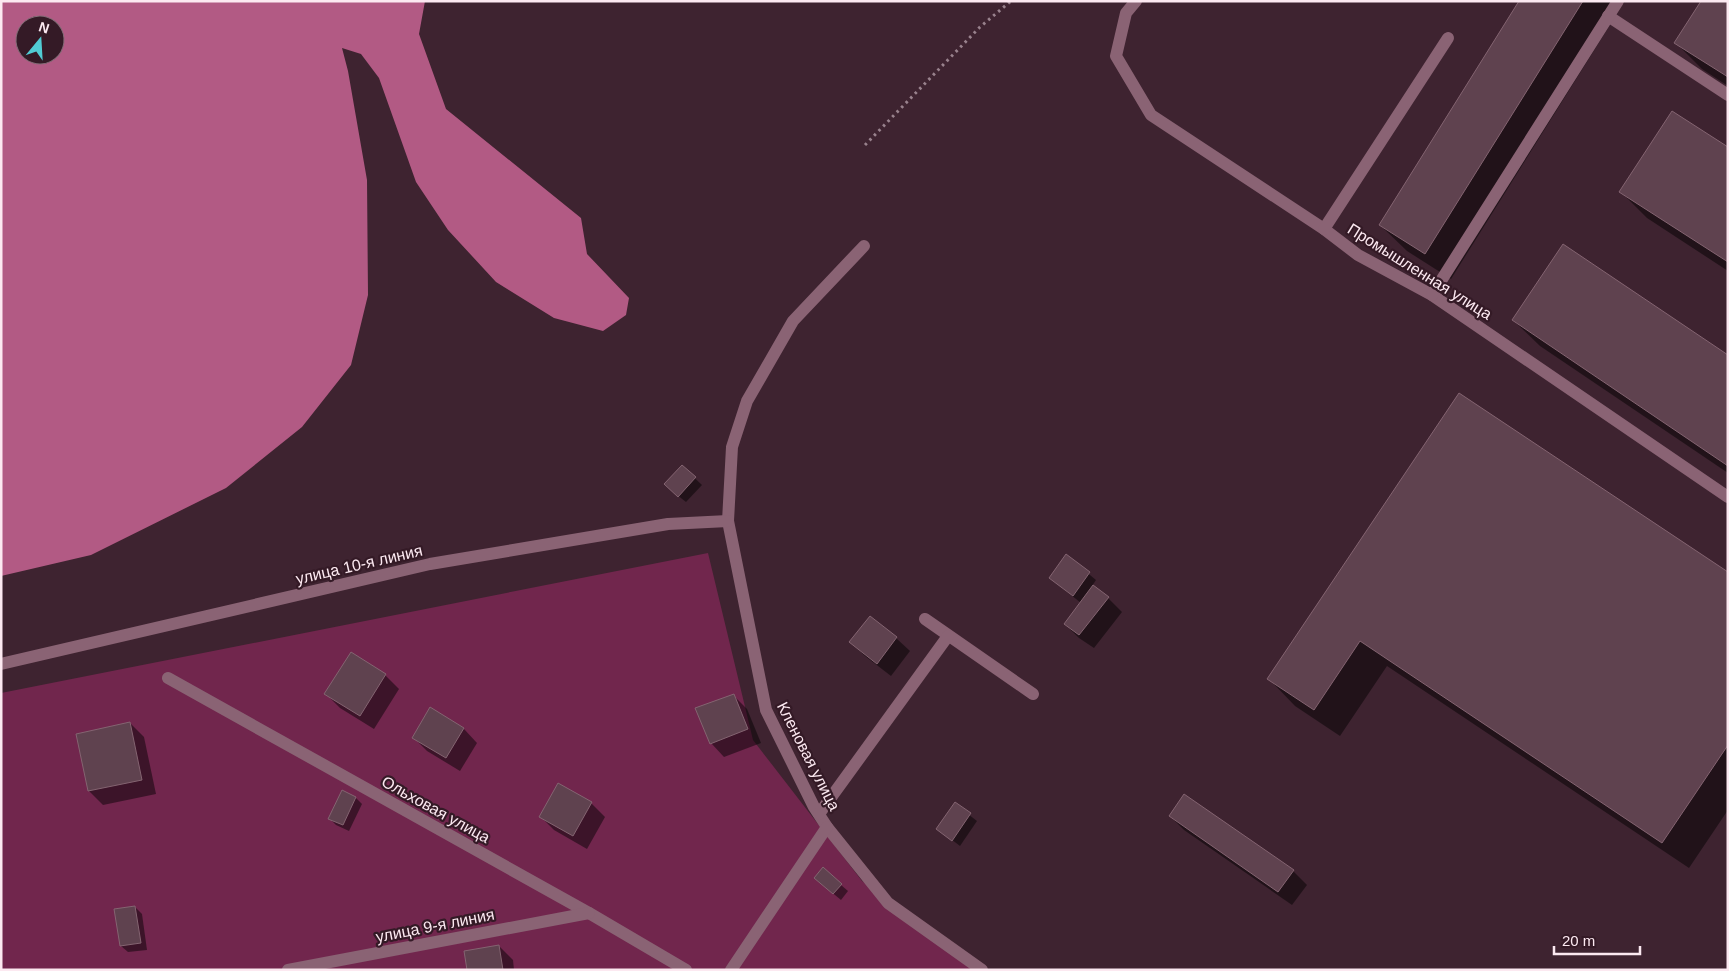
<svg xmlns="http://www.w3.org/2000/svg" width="1729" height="971" font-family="Helvetica,sans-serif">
	<rect width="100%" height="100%" fill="#3e2330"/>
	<!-- green -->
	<path fill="#71264d" d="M708 553 753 740 862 881 983 970H1V693Z"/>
	<!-- water -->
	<path fill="#b25a84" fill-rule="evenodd" d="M1 1H425L419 34 446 109 581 218 587 254 629 298 626 315 603 331 554 318 496 282 448 230 416 182 379 78 361 54 342 48 348 71 367 180 368 295 351 365 302 427 226 488 91 555 1 576ZM25 25H55V55H25Z"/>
	<!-- shadow -->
	<g fill="#0007">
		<path d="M1520 1H1625L1451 279 1407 251 1380 225Z"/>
		<path d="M1728 1V86L1702 69 1676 43Z"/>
		<path d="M1728 149V271L1647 218 1621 192Z"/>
		<path d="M1513 320 1728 356V473L1540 346Z"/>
		<path d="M1459 394 1728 574V810L1689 868 1387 666 1340 736 1295 706 1269 679Z"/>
		<path d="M682 466 702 485 686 502 672 491Z"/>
		<path d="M1067 556 1096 580 1092 586 1108 598 1122 612 1094 648 1079 638 1065 624 1081 603 1050 578Z"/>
		<path d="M896 638 910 651 891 676 865 656 851 642Z"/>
		<path d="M351 654 385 675 399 689 374 729 340 708 326 694Z"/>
		<path d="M733 695 747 709 761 743 724 757 711 743Z"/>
		<path d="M431 709 464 729 477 743 460 771 427 751 413 737Z"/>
		<path d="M130 723 144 737 156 794 103 805 89 791 78 735Z"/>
		<path d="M342 792 356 798 362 804 349 831 336 825 329 818Z"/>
		<path d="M591 803 605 817 587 849 554 830 540 816Z"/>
		<path d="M955 804 977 821 960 846 938 829Z"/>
		<path d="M1170 816 1293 871 1307 885 1292 905 1184 830Z"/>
		<path d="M823 885H841L848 891 841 900Z"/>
		<path d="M135 907 142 914 147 950 128 952 121 946Z"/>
		<path d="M499 946 513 960 514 970H468Z"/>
	</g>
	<!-- building -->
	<g fill="#5f424f" stroke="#846471">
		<path d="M1519 1H1583L1425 254 1379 225Z"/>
		<path d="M1701 1H1728V77L1674 43Z"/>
		<path d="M1672 111 1728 147V262L1619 192Z"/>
		<path d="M1563 244 1728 355V466L1512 320Z"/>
		<path d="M1459 393 1728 572V745L1662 843 1360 641 1314 710 1267 679Z"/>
		<path d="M682 465 696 477 678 497 664 484Z"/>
		<path d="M1066 554 1090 572 1073 596 1049 578Z"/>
		<path d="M1093 585 1109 597 1079 635 1064 624Z"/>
		<path d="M870 616 897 637 877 664 849 642Z"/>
		<path d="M351 652 386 674 360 716 324 694Z"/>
		<path d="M734 694 748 729 710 744 695 708Z"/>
		<path d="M430 707 464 728 446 758 412 738Z"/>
		<path d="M130 722 142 780 88 791 76 734Z"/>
		<path d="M558 783 592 802 573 836 539 817Z"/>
		<path d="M342 790 356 797 343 825 328 819Z"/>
		<path d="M1184 794 1294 870 1278 892 1169 816Z"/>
		<path d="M955 802 971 813 952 841 936 829Z"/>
		<path d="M823 867 842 884 833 894 814 878Z"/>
		<path d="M135 906 141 943 120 946 114 909Z"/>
		<path d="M499 945 503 970H467L464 951Z"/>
	</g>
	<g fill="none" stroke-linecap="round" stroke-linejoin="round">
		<!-- path -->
		<path stroke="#99828d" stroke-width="3" stroke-dasharray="2.5 4" stroke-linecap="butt" d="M865 145 980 27 1011 1"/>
		<!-- minor -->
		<g stroke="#8a6374" stroke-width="12">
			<path d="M1136 1 1126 13 1116 56 1151 115 1324 229 1358 255 1432 295 1728 497"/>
			<path d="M1608 16 1728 95"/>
			<path d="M1324 229 1448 38"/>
			<path d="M864 246 793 321 747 401 732 447 728 521 766 710 814 807 827 827 888 903 982 970"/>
			<path d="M1432 295 1618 1"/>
			<path d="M925 619 1033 694"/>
			<path d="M1 664 430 564 668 524 728 521"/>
			<path d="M168 678 589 913 686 970"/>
			<path d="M819 814 948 636"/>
			<path d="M288 970 589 913"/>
			<path d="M731 970 827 827"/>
		</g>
	</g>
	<g text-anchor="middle" stroke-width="4.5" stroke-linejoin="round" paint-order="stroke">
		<!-- street labels -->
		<g font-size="16" fill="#fce9f1" stroke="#341a26">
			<text transform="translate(1420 271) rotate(32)" y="6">Промышленная улица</text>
			<text transform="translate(359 564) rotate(-13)" y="6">улица 10-я линия</text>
			<text transform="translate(809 756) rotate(63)" y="6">Кленовая улица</text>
			<text transform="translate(436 809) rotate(29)" y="6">Ольховая улица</text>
			<text transform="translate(435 925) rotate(-11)" y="6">улица 9-я линия</text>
		</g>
	</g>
	<!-- border -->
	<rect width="1729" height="971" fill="none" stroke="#fce9f1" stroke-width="5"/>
	<!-- north arrow -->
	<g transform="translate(40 40) rotate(18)"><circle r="24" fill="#341a26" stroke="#846d77"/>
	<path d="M0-4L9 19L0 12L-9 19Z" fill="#51ccd4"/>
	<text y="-8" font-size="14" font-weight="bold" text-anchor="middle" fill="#fce9f1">N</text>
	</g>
	<!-- scale -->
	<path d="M1554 946v8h86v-8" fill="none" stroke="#fce9f1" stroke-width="2.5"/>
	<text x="1562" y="946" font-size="15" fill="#fce9f1" stroke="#341a26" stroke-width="4" paint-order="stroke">20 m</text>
</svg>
